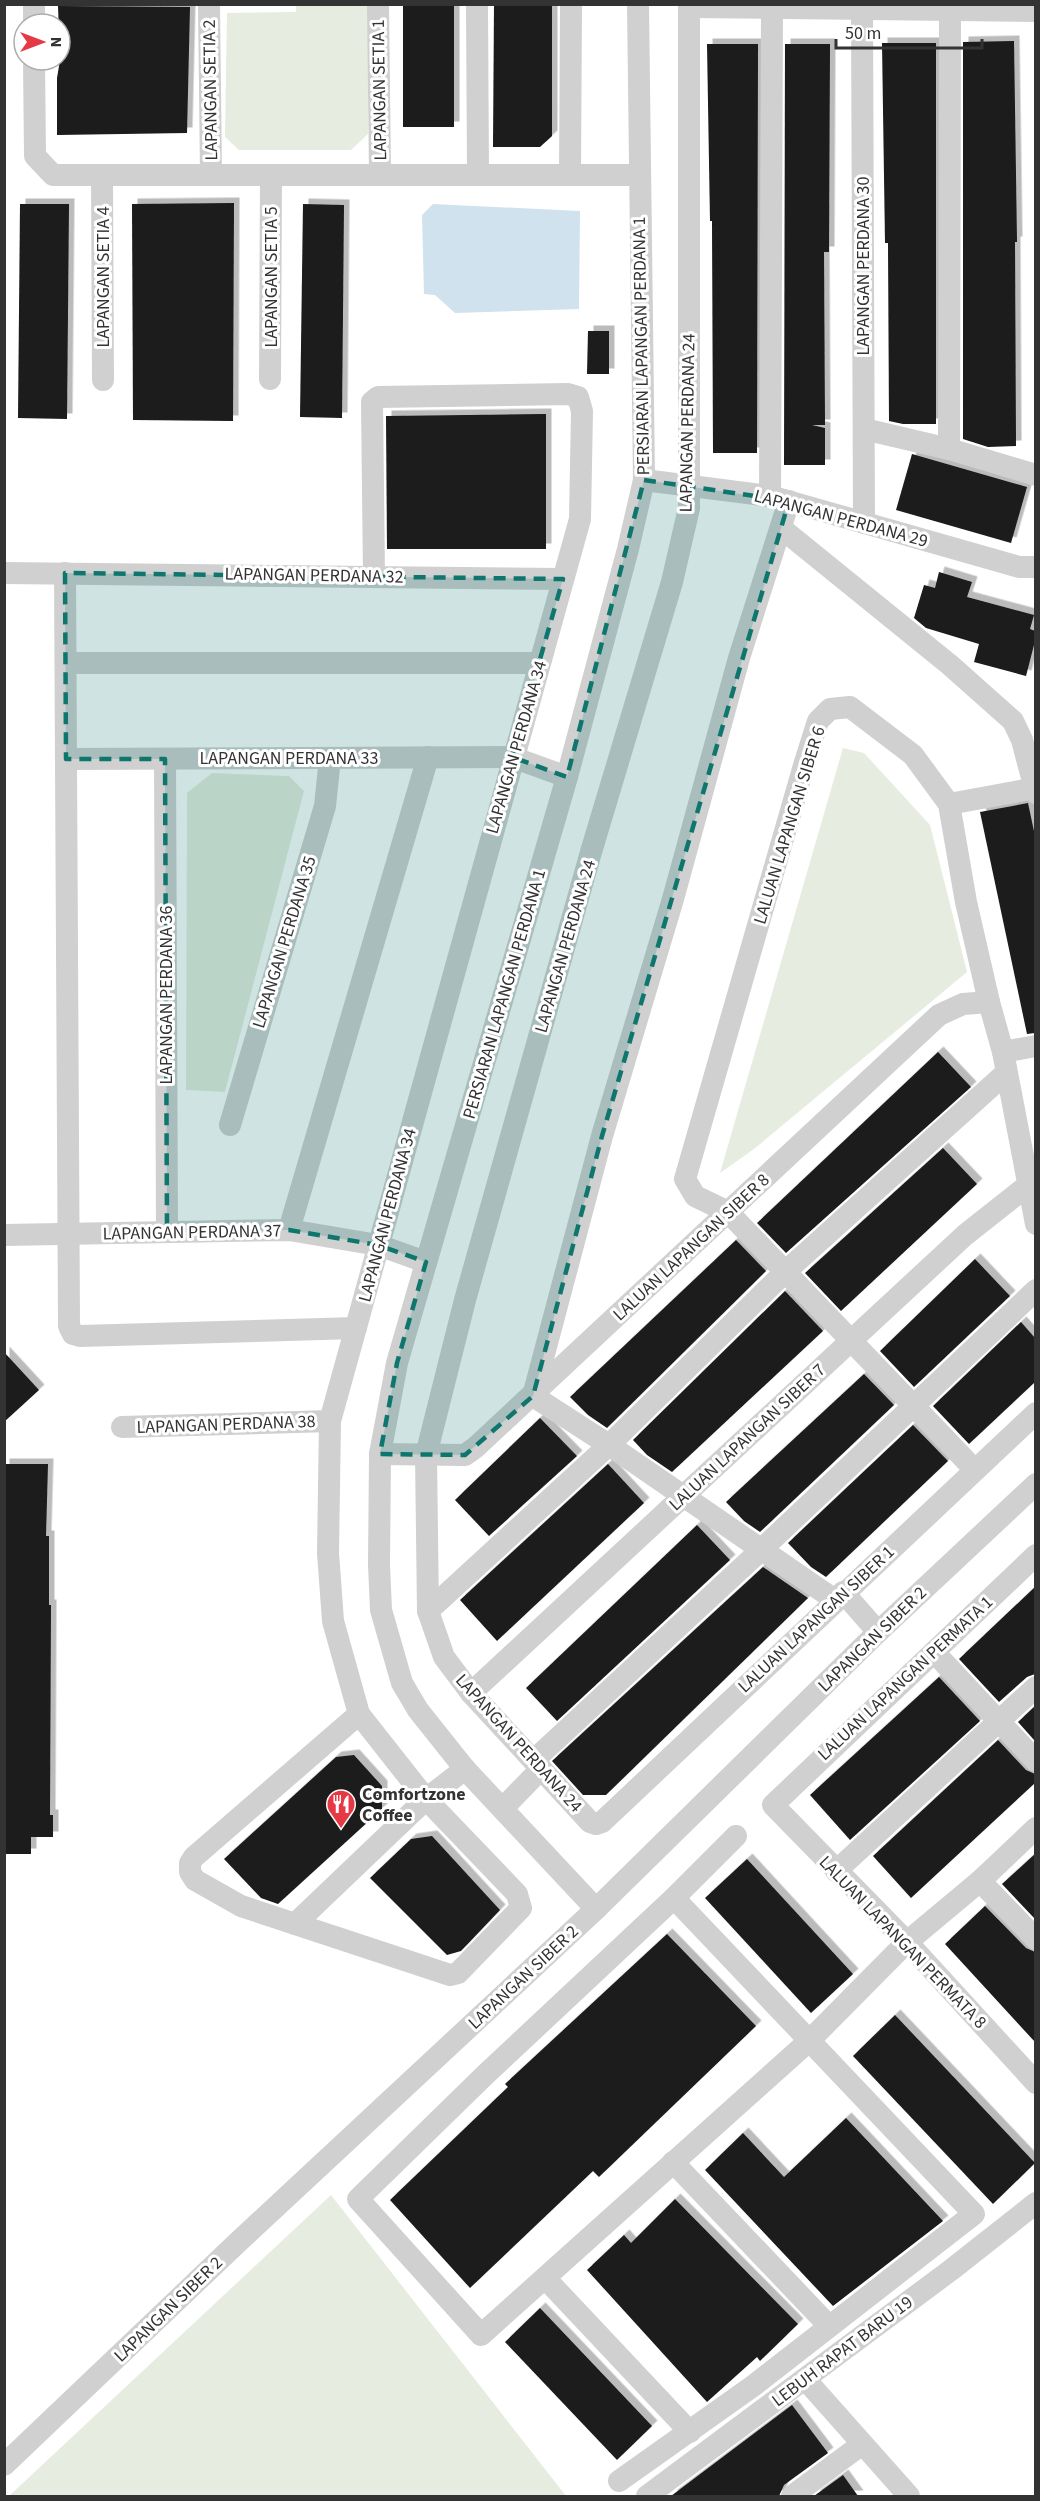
<svg xmlns="http://www.w3.org/2000/svg" width="1040" height="2501" font-family="'Source Sans 3',sans-serif">
	<defs>
		<filter id="shadow"><feDropShadow dx="5.5" dy="-5.5" stdDeviation="0" flood-color="#0004"/></filter>
	</defs>
	<rect width="100%" height="100%" fill="#fff"/>
	<!-- green -->
	<g fill="#e6ecdf">
		<path d="M296 5H368V134L351 150H239L225 137 227 13 296 12Z"/>
		<path d="M843 748 864 753 930 825 967 972 754 1149 720 1173Z"/>
		<path d="M212 773 289 776 304 791 225 1092 186 1090 187 793Z"/>
		<path d="M331 2195 566 2496H9Z"/>
	</g>
	<!-- water -->
	<path fill="#cfe2ee" d="M433 204 580 211 579 309 455 313 435 295 424 294 422 215Z"/>
	<!-- building -->
	<g fill="#1a1a1a" filter="url(#shadow)">
		<rect x="403" y="4" width="51" height="123"/>
		<path d="M494 4H552V136L540 147H493Z"/>
		<path d="M58 6 190 7 187 133 57 135V78L60 60Z"/>
		<path d="M1014 41 1017 242H1015L1016 446 988 447 963 439V42Z"/>
		<path d="M882 43H936V424H903L889 421 888 243H885Z"/>
		<path d="M707 44H758L757 453H713L712 221H710Z"/>
		<path d="M785 44H830L829 252H824L825 425H812L825 428V465H784Z"/>
		<path d="M234 203 233 421 133 420 132 204Z"/>
		<path d="M20 204H69L67 419 18 418Z"/>
		<path d="M303 204 344 205 342 418 300 417Z"/>
		<path d="M588 331H609V374H587Z"/>
		<path d="M546 414V549H387L386 416Z"/>
		<path d="M912 454 1027 487 1011 543 896 510Z"/>
		<path d="M939 572 972 582 967 597 1034 615 1030 629 1035 631V641L1026 676 974 662 979 644 926 628 914 618 924 585 935 588Z"/>
		<path d="M1028 803 1035 836V1033L1027 1034 980 812Z"/>
		<path d="M938 1052 971 1087 786 1253 757 1223Z"/>
		<path d="M943 1148 977 1184 841 1311 805 1273Z"/>
		<path d="M736 1240 766 1271 607 1428 588 1415 570 1397Z"/>
		<path d="M975 1259 1010 1296 914 1387 880 1351Z"/>
		<path d="M785 1291 823 1331 672 1472 647 1455 633 1440Z"/>
		<path d="M1021 1322 1035 1338V1382L969 1444 933 1406Z"/>
		<path d="M4 1352 39 1390 4 1422Z"/>
		<path d="M864 1374 894 1405 760 1532 744 1521 726 1502Z"/>
		<path d="M540 1418 577 1456 489 1536 455 1500Z"/>
		<path d="M913 1425 948 1461 826 1577 811 1567 788 1543Z"/>
		<path d="M4 1464H48L46 1536H49V1605H51L50 1815H53V1837H31V1854H4Z"/>
		<path d="M608 1464 644 1503 497 1641 460 1600Z"/>
		<path d="M697 1525 730 1560 557 1721 526 1688Z"/>
		<path d="M763 1567 808 1598 606 1795H583L552 1761Z"/>
		<path d="M1035 1587V1674L1027 1677 999 1702 959 1659Z"/>
		<path d="M939 1677 980 1721 850 1840 810 1795Z"/>
		<path d="M1035 1706V1741L1018 1722Z"/>
		<path d="M998 1740 1026 1770 1035 1774V1783L911 1898 873 1856Z"/>
		<path d="M354 1755 382 1786V1809L278 1904 261 1898 224 1859 336 1757Z"/>
		<path d="M432 1836 500 1910 461 1951 447 1955 370 1878 411 1839Z"/>
		<path d="M1035 1854V1919L1002 1884Z"/>
		<path d="M747 1859 853 1974 811 2013 705 1898Z"/>
		<path d="M985 1906 1026 1948 1035 1952V2042L945 1944Z"/>
		<path d="M667 1934 756 2026 599 2177 593 2171 470 2288 390 2200 508 2087 505 2084Z"/>
		<path d="M895 2015 1035 2163 993 2204 853 2056Z"/>
		<path d="M846 2118 943 2221 833 2306 705 2170 743 2133 784 2177Z"/>
		<path d="M675 2199 798 2324 760 2361 757 2357 707 2402 587 2270 624 2235 631 2243Z"/>
		<path d="M540 2308 652 2426 617 2460 505 2342Z"/>
		<path d="M792 2405 828 2453 784 2485 779 2496H671Z"/>
		<path d="M843 2475 858 2496H814Z"/>
	</g>
	<g fill="none" stroke-linecap="round" stroke-linejoin="round">
		<!-- minor -->
		<g stroke="#d0d0d0" stroke-width="22">
			<path d="M34 4V24"/>
			<path d="M209 4 211 175"/>
			<path d="M378 4 380 175"/>
			<path d="M477 4 478 175"/>
			<path d="M689 4V508L672 582 591 852 465 1300 426 1455 428 1611 444 1657 471 1693 590 1822 596 1824 602 1822 1036 1413"/>
			<path d="M689 7 1036 11"/>
			<path d="M862 8 864 523"/>
			<path d="M950 11 949 449 1036 475"/>
			<path d="M34 60 35 156 53 175H639"/>
			<path d="M102 175 103 380"/>
			<path d="M570 175 571 4"/>
			<path d="M270 379 271 175"/>
			<path d="M864 429 949 449"/>
			<path d="M644 480 770 496 1019 567H1036"/>
			<path d="M770 496 772 9"/>
			<path d="M789 501 739 658 673 899 602 1136 533 1396 609 1445 835 1600"/>
			<path d="M781 528 950 665 1013 721 1022 740 1036 793"/>
			<path d="M4 573 563 579"/>
			<path d="M65 573 69 1326 73 1334 80 1336 356 1328"/>
			<path d="M66 663H539"/>
			<path d="M66 759 512 757 567 777"/>
			<path d="M165 759 167 1232"/>
			<path d="M949 804 1036 788"/>
			<path d="M1003 1052 1036 1046"/>
			<path d="M230 1125 325 806 330 758"/>
			<path d="M289 1230 428 757"/>
			<path d="M4 1235 289 1230 378 1245 426 1262"/>
			<path d="M122 1427 330 1421"/>
			<path d="M380 1454 465 1455 476 1447 939 1015 963 1004 989 1002"/>
			<path d="M974 1469 728 1212 695 1196 685 1179 805 762 818 721 830 709 850 707 913 755 949 804 966 902 989 1002 1003 1052 1036 1224"/>
			<path d="M1036 1555 773 1805 907 1942 1036 2083"/>
			<path d="M843 1592 878 1632"/>
			<path d="M428 1611 609 1445 785 1272 1006 1073"/>
			<path d="M934 1652 1036 1761"/>
			<path d="M471 1693 965 1235 1027 1186"/>
			<path d="M359 1714 194 1857 190 1863V1872L195 1880 241 1906 450 1975 458 1973 521 1908 517 1894 426 1799 359 1714 333 1621 328 1553 330 1421 580 519 582 411 578 397 568 394 378 397 372 402 374 576"/>
			<path d="M534 1760 762 1549 1036 1290"/>
			<path d="M503 1808 541 1769"/>
			<path d="M736 1836 674 1898 485 2075 358 2199 481 2335 810 2040 907 1942 980 1881 1036 1828"/>
			<path d="M836 1871 1036 1687"/>
			<path d="M980 1881 1036 1939"/>
			<path d="M596 1909 465 1769 418 1710 402 1683 381 1610 379 1565 380 1454 397 1363 567 777 628 549 644 480 638 4"/>
			<path d="M295 1924 426 1799 465 1769"/>
			<path d="M673 2162 829 2326"/>
			<path d="M545 2278 690 2432"/>
			<path d="M805 2379 909 2496"/>
			<path d="M4 2465 236 2244 596 1909 878 1632 1036 1484"/>
			<path d="M619 2481 753 2386 974 2214 674 1898"/>
			<path d="M647 2496 951 2270 1036 2203"/>
			<path d="M792 2496 861 2445"/>
		</g>
	</g>
	<!-- marked area -->
	<path fill="#0f766e" fill-opacity="0.2" stroke="#0f766e" stroke-width="4.5" stroke-dasharray="12 8" stroke-linejoin="round" d="M644 480 789 501 602 1136 533 1396 465 1455 380 1454 397 1363 426 1262 378 1245 289 1230 167 1232 165 759H66L65 573 563 579 512 757 567 777Z"/>
	<!-- icons -->
	<defs>
		<g id="restaurant-pin" transform="scale(1.5)"><path d="M0 17L-7.5 6A9.5 9.5 0 1 1 7.5 6Z" fill="#e63946" stroke="#fff"/><path d="M-5-6h1v4h1v-4h1v4h1v-4h1v5L-1.5 .5V6h-2V.5L-5-1ZM5-6V6H3V1.5H1.5Q1.5-4 5-6Z" fill="#fff"/></g>
	</defs>
	<g fill-rule="evenodd">
		<use href="#restaurant-pin" x="341" y="1804"/>
	</g>
	<g text-anchor="middle" stroke-width="6" stroke-linejoin="round" paint-order="stroke">
		<!-- street labels -->
		<g font-size="18" fill="#333" stroke="#fff">
			<text transform="translate(210 90) rotate(-91)" y="6">LAPANGAN SETIA 2</text>
			<text transform="translate(379 90) rotate(-91)" y="6">LAPANGAN SETIA 1</text>
			<text transform="translate(863 266) rotate(-90)" y="6">LAPANGAN PERDANA 30</text>
			<text transform="translate(103 277) rotate(-90)" y="6">LAPANGAN SETIA 4</text>
			<text transform="translate(271 277) rotate(-90)" y="6">LAPANGAN SETIA 5</text>
			<text transform="translate(641 346) rotate(-91)" y="6">PERSIARAN LAPANGAN PERDANA 1</text>
			<text transform="translate(687 423) rotate(-89)" y="6">LAPANGAN PERDANA 24</text>
			<text transform="translate(841 518) rotate(15)" y="6">LAPANGAN PERDANA 29</text>
			<text transform="translate(314 575) rotate(1)" y="6">LAPANGAN PERDANA 32</text>
			<text transform="translate(516 747) rotate(-74)" y="6">LAPANGAN PERDANA 34</text>
			<text x="289" y="764">LAPANGAN PERDANA 33</text>
			<text transform="translate(789 825) rotate(-73)" y="6">LALUAN LAPANGAN SIBER 6</text>
			<text transform="translate(284 942) rotate(-73)" y="6">LAPANGAN PERDANA 35</text>
			<text transform="translate(565 946) rotate(-74)" y="6">LAPANGAN PERDANA 24</text>
			<text transform="translate(504 994) rotate(-74)" y="6">PERSIARAN LAPANGAN PERDANA 1</text>
			<text transform="translate(166 995) rotate(-90)" y="6">LAPANGAN PERDANA 36</text>
			<text transform="translate(387 1215) rotate(-75)" y="6">LAPANGAN PERDANA 34</text>
			<text transform="translate(192 1232) rotate(-1)" y="6">LAPANGAN PERDANA 37</text>
			<text transform="translate(691 1247) rotate(-43)" y="6">LALUAN LAPANGAN SIBER 8</text>
			<text transform="translate(226 1424) rotate(-2)" y="6">LAPANGAN PERDANA 38</text>
			<text transform="translate(747 1437) rotate(-43)" y="6">LALUAN LAPANGAN SIBER 7</text>
			<text transform="translate(816 1619) rotate(-43)" y="6">LALUAN LAPANGAN SIBER 1</text>
			<text transform="translate(872 1639) rotate(-44)" y="6">LAPANGAN SIBER 2</text>
			<text transform="translate(905 1678) rotate(-43)" y="6">LALUAN LAPANGAN PERMATA 1</text>
			<text transform="translate(519 1743) rotate(48)" y="6">LAPANGAN PERDANA 24</text>
			<text transform="translate(903 1942) rotate(46)" y="6">LALUAN LAPANGAN PERMATA 8</text>
			<text transform="translate(523 1977) rotate(-43)" y="6">LAPANGAN SIBER 2</text>
			<text transform="translate(168 2309) rotate(-44)" y="6">LAPANGAN SIBER 2</text>
			<text transform="translate(842 2351) rotate(-37)" y="6">LEBUH RAPAT BARU 19</text>
		</g>
		<!-- poi labels -->
		<g font-size="18" font-weight="bold" fill="#333" stroke="#fff" text-anchor="start">
			<text x="362" y="1800">Comfortzone<tspan x="362" dy="21">Coffee</tspan></text>
		</g>
	</g>
	<!-- border -->
	<rect width="1040" height="2501" fill="none" stroke="#333333" stroke-width="12"/>
	<!-- north arrow -->
	<g transform="translate(42 42) rotate(90)"><circle r="28" fill="#ffffff" stroke="#adadad" stroke-width="1.5"/>
	<path d="M0-4.5L10 22L0 15L-10 22Z" fill="#e63946"/>
	<text y="-9" font-size="16" font-weight="bold" text-anchor="middle" fill="#333333">N</text>
	</g>
	<!-- scale -->
	<path d="M836 39v9h146v-9" fill="none" stroke="#333333" stroke-width="3"/>
	<text x="845" y="39" font-size="18" fill="#333333" stroke="#ffffff" stroke-width="4.5" paint-order="stroke">50 m</text>
</svg>
